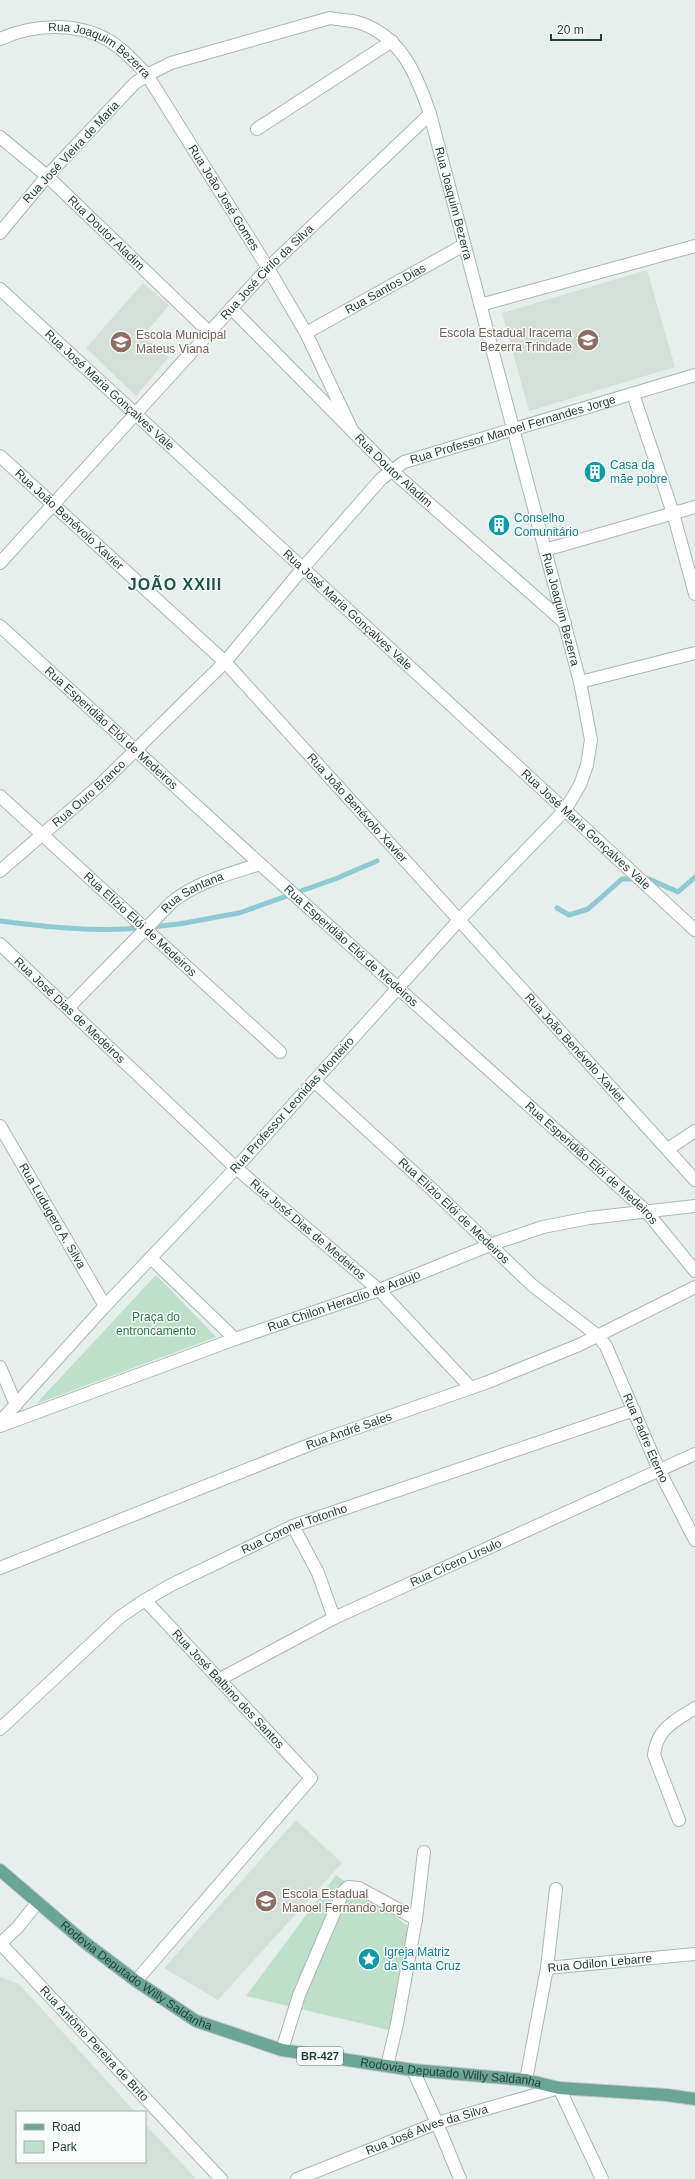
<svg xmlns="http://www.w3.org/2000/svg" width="695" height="2179" font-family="Helvetica,sans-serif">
	<rect width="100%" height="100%" fill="#e6efeb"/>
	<!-- built -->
	<g fill="#d4dfda">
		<path d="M647 270 675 367 529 411 502 313Z"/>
		<path d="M143 283 169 305 143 336 169 357 136 396 86 348Z"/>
		<path d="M296 1820 342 1863 218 2000 164 1968Z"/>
		<path d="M0 1977 19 1984 135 2112H17V2162H145V2124L196 2179H0Z"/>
	</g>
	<!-- green -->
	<g fill="#bfe0c8">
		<path d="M156 1275 216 1337 36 1404Z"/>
		<path d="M336 1875 414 1930 389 2030 246 1996Z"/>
	</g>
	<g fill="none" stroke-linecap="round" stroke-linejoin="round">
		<!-- stream -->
		<g stroke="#8ec9d4" stroke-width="5">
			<path d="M557 908 569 915 588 909 622 879H649L678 892 695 877"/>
			<path d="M0 921C47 927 94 932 141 928"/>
			<path d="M151 927 179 924 239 913 335 879 377 861"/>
		</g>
		<!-- street casing -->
		<g stroke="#a8b8b2" stroke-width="14">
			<g id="street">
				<path id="s1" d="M0 39C33 24 76 22 108 40 123 49 135 62 147 75L268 268 306 333 351 428"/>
				<path d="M257 129 392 41"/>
				<path id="s2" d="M0 233 47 176 209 332"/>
				<path id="s3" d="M0 289 695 930"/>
				<path d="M480 305 695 246"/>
				<path id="s4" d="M231 308 391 470 565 623"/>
				<path id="s5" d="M306 333 464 245"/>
				<path d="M633 394 673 513 695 594"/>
				<path id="s6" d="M0 456 225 662 695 1180"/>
				<path d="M545 550 695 507"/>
				<path id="s7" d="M0 563 268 268 430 114"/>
				<path id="s8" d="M0 626 260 864 646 1211 695 1271"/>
				<path d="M580 682 695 653"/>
				<path id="s9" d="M0 796 280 1052"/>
				<path id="s10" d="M0 871 101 784 225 662 303 568 381 479 404 462 695 375"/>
				<path id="s11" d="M0 944 236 1168 379 1290 471 1388"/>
				<path id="s12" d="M68 1008 172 902C199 881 229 874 260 864"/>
				<path id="s13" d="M314 1081 436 1193 532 1285 598 1336 606 1346 659 1470 695 1540"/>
				<path id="s14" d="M0 1126 105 1306"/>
				<path d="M668 1149 695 1131"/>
				<path d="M151 1258 235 1339"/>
				<path d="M0 1367 16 1405"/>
				<path d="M293 1526 318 1573 334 1618"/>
				<path id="s15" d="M0 1568 319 1441 488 1382 579 1345 695 1287"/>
				<path id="s16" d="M220 1679 334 1618 695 1454"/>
				<path id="s17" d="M0 1729 120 1617 145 1600 171 1585 293 1526 634 1410"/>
				<path d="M679 1820 654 1755C657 1728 675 1721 695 1708"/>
				<path id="s18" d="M0 1943 221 2179"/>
				<path d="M0 1944 18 1927 37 1903"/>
				<path d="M547 1968 556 1889"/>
				<path d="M136 1981 311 1778 145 1600"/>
				<path d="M282 2050 299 1995 343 1892 348 1887 359 1888 416 1919"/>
				<path d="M387 2066 397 2024 416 1919 424 1852"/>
				<path d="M413 2070 437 2123 460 2179"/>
				<path id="s19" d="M526 2080 547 1968 695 1954"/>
				<path id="s20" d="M297 2179 437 2123 559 2088 602 2179"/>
			</g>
		</g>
		<!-- secondary casing -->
		<g stroke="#a4bbb3" stroke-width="14">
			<g id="secondary">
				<path id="s21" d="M0 137 47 176 135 83 147 75 171 63 330 18C339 20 349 20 357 22 401 35 417 75 430 114L580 682 591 740 587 765 580 785 565 810 459 920 236 1168 105 1306 0 1422"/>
				<path id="s22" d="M0 1426 235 1339 379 1290 490 1245 543 1227 589 1218 695 1206"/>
			</g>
		</g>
		<!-- primary casing -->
		<g stroke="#c2cac8" stroke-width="14">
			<g id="primary">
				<path id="s23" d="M0 1870 83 1941 136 1981 196 2021 282 2050 413 2070 526 2080 559 2088 667 2095 695 2099"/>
			</g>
		</g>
		<!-- street -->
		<use href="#street" stroke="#fff" stroke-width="12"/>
		<!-- secondary -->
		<use href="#secondary" stroke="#fff" stroke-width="12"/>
		<!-- primary -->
		<use href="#primary" stroke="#6aa596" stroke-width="12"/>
	</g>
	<!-- icons -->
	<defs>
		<g id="university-disc" transform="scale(1.15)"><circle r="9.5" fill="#8d6e63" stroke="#f7fbf9"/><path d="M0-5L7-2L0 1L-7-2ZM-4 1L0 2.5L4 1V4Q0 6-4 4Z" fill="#fff"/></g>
		<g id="building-disc" transform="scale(1.15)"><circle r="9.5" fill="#0f9aa8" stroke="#f7fbf9"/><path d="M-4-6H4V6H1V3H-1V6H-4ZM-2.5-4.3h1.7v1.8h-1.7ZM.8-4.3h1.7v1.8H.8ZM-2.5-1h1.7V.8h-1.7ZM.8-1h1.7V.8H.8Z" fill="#fff"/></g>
		<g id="school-disc" transform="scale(1.15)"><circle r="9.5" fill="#8d6e63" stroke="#f7fbf9"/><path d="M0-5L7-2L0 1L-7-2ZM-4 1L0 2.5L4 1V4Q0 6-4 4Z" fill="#fff"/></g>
		<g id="sight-disc" transform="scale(1.15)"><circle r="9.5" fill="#0f9aa8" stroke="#f7fbf9"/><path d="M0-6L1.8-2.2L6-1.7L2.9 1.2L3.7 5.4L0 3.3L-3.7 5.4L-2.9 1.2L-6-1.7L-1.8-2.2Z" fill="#fff"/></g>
	</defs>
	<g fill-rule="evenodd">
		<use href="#university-disc" x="588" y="340"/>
		<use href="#university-disc" x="121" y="342"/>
		<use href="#building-disc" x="595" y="472"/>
		<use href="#building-disc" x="499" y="525"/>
		<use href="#school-disc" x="266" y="1901"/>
		<use href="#sight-disc" x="369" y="1959"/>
	</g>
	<g text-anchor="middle" stroke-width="3" stroke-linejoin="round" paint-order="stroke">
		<!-- shield labels -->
		<rect fill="#f7fbf9" stroke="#637a73" stroke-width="1" x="297" y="2047" width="46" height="18" rx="3"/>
		<g font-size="11" font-weight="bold" fill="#24423a">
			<text x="320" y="2060">BR-427</text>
		</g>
		<!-- street labels -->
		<g font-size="12" fill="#24423a" stroke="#f7fbf9">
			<text dy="4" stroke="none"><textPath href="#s1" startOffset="108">Rua Joaquim Bezerra</textPath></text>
			<text transform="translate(71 152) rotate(-47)" y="4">Rua José Vieira de Maria</text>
			<text dy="4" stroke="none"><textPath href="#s1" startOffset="309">Rua João José Gomes</textPath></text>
			<text dy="4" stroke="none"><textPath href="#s21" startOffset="638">Rua Joaquim Bezerra</textPath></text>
			<text dy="4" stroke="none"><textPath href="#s2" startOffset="156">Rua Doutor Aladim</textPath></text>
			<text dy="4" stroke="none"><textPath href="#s7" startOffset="395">Rua José Cirilo da Silva</textPath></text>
			<text dy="4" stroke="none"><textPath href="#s5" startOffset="91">Rua Santos Dias</textPath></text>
			<text dy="4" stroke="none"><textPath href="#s3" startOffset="149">Rua José Maria Gonçalves Vale</textPath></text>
			<text dy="4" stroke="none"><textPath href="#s10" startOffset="690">Rua Professor Manoel Fernandes Jorge</textPath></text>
			<text dy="4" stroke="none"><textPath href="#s4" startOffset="230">Rua Doutor Aladim</textPath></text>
			<text dy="4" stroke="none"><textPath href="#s6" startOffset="94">Rua João Benévolo Xavier</textPath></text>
			<text dy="4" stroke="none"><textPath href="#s3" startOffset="473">Rua José Maria Gonçalves Vale</textPath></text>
			<text dy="4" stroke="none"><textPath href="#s21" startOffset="1058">Rua Joaquim Bezerra</textPath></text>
			<text dy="4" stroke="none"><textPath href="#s8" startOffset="151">Rua Esperidião Elói de Medeiros</textPath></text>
			<text dy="4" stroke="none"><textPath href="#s10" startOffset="118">Rua Ouro Branco</textPath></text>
			<text dy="4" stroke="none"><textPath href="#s6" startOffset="502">Rua João Benévolo Xavier</textPath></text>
			<text dy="4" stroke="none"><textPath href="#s3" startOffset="797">Rua José Maria Gonçalves Vale</textPath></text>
			<text dy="4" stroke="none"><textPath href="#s12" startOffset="171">Rua Santana</textPath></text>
			<text dy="4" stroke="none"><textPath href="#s9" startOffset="190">Rua Elízio Elói de Medeiros</textPath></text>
			<text dy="4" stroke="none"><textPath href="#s8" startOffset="475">Rua Esperidião Elói de Medeiros</textPath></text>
			<text dy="4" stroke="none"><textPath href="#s11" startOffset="96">Rua José Dias de Medeiros</textPath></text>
			<text dy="4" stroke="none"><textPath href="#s6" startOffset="826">Rua João Benévolo Xavier</textPath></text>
			<text transform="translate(292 1105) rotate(-48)" y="4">Rua Professor Leonidas Monteiro</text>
			<text dy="4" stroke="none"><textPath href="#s8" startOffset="799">Rua Esperidião Elói de Medeiros</textPath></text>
			<text dy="4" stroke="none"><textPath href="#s13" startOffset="191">Rua Elízio Elói de Medeiros</textPath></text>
			<text dy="4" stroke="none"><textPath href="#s14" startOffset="104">Rua Ludugero A. Silva</textPath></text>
			<text dy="4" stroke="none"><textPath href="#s11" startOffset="420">Rua José Dias de Medeiros</textPath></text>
			<text dy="4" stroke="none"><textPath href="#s22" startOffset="366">Rua Chilon Heraclio de Araujo</textPath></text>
			<text dy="4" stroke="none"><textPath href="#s15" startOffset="375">Rua André Sales</textPath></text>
			<text dy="4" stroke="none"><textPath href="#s13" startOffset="495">Rua Padre Eterno</textPath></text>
			<text dy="4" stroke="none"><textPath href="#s17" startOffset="360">Rua Coronel Totonho</textPath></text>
			<text dy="4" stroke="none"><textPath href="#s16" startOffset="263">Rua Cícero Ursulo</textPath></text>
			<text transform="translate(228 1689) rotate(47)" y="4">Rua José Balbino dos Santos</text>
			<text dy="4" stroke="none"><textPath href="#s19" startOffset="167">Rua Odilon Lebarre</textPath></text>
			<text dy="4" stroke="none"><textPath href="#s23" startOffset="173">Rodovia Deputado Willy Saldanha</textPath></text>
			<text dy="4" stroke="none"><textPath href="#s18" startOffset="138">Rua Antônio Pereira de Brito</textPath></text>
			<text dy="4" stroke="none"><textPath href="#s23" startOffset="509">Rodovia Deputado Willy Saldanha</textPath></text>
			<text dy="4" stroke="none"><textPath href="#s20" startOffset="139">Rua José Alves da Silva</textPath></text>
		</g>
		<!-- education labels -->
		<g font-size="12" fill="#785e54" stroke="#f7fbf9" text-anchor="start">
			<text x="572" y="337" text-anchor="end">Escola Estadual Iracema<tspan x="572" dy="14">Bezerra Trindade</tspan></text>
			<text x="136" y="339">Escola Municipal<tspan x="136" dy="14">Mateus Viana</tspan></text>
			<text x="282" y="1898">Escola Estadual<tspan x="282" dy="14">Manoel Fernando Jorge</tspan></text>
		</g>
		<!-- culture labels -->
		<g font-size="12" fill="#0d838f" stroke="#f7fbf9" text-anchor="start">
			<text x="610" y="469">Casa da<tspan x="610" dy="14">mãe pobre</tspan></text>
			<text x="514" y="522">Conselho<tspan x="514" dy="14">Comunitário</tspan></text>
			<text x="384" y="1956">Igreja Matriz<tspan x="384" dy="14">da Santa Cruz</tspan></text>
		</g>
		<!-- park labels -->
		<g font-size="12" fill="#2d7a4b" stroke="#f7fbf9">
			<text x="156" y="1321">Praça do<tspan x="156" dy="14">entroncamento</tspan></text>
		</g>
		<!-- district labels -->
		<g font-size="16" font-weight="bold" letter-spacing="1" fill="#1f5548" stroke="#f7fbf9">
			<text x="175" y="590">JOÃO XXIII</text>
		</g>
	</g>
	<!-- legend -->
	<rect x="16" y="2111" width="130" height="52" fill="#f7fbf9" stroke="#a3b1ad"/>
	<rect x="24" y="2124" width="20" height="6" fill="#6aa596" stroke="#a3b1ad"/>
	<text x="52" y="2131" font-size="12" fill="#24423a">Road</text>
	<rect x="24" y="2141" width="20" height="12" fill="#bfe0c8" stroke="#a3b1ad"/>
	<text x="52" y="2151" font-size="12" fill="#24423a">Park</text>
	<!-- scale -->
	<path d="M551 34v6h50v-6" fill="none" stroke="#24423a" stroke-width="2"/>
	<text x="557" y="34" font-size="12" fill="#24423a" stroke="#f7fbf9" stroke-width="3" paint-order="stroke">20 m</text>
</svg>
